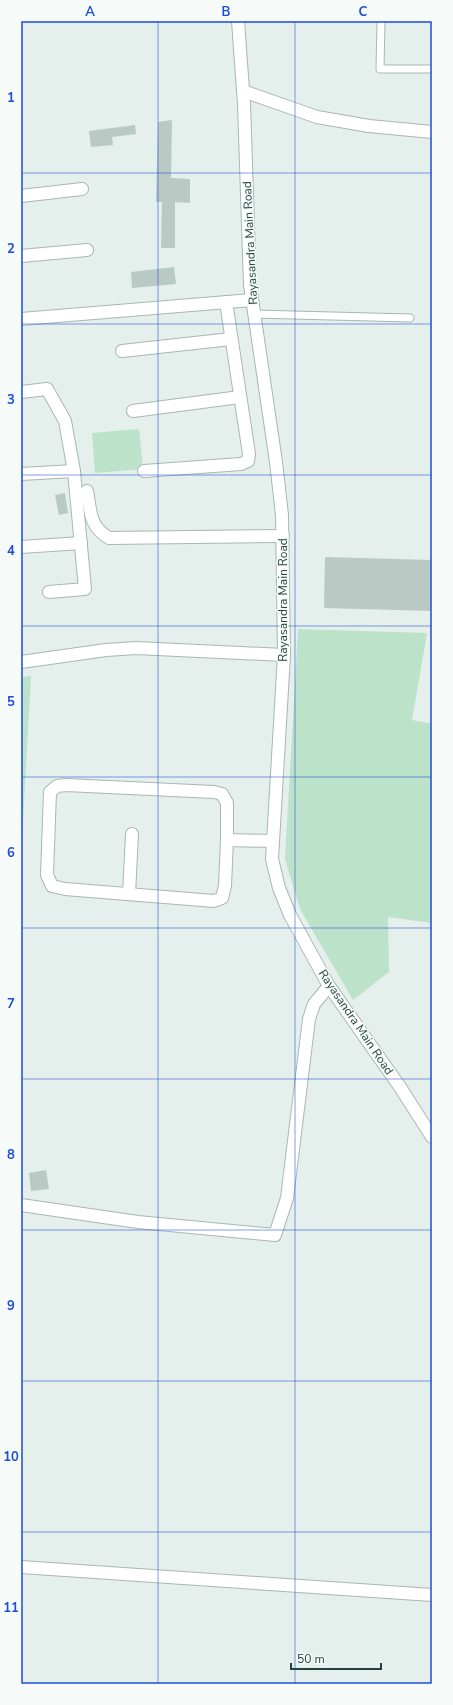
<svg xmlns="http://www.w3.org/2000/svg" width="453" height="1705" font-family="'Nunito Sans',sans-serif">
	<rect width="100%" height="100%" fill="#e5efeb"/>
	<!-- green -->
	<g fill="#bce2ca">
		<path d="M139 429 143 469 95 473 92 433Z"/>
		<path d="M298 629 427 633 412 720 432 724V923L388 917 389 972 353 1000 300 909 285 859Z"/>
		<path d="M31 676 21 857V677Z"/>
	</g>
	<!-- building -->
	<g fill="#b9cac5">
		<path d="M172 120 171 178 190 179V203L175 202V248H161L162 202H156L158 122Z"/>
		<path d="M135 125 136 134 112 137 113 145 91 147 89 131Z"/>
		<path d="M174 267 176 284 132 288 131 272Z"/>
		<path d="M65 493 68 513 59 515 55 495Z"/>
		<path d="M325 557 432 560 431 611 324 608Z"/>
		<path d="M46 1170 49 1189 31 1191 29 1173Z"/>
	</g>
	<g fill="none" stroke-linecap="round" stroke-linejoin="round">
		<!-- service casing -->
		<g stroke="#a7b8b3" stroke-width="9">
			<g id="service">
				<path d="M381 21 380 69H432"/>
				<path d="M254 314 410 318"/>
			</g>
		</g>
		<!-- minor casing -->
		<g stroke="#a7b8b3" stroke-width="14">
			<g id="minor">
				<path d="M243 91 317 117 369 126 432 132"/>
				<path d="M21 196 82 189"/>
				<path d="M21 256 87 250"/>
				<path d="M21 319 252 300"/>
				<path d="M122 351 231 339"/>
				<path d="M21 392 47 389 65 421 74 471 85 589 49 592"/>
				<path d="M133 411 240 397"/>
				<path d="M144 471 241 464 248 461 249 454 226 302"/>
				<path d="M21 474 74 471"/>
				<path d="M87 491C91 512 89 526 109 538L283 536"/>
				<path d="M21 547 81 543"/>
				<path d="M21 662 106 650 136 648 284 655"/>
				<path d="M227 840V803L222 794 214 792 66 785 57 786 50 792 47 875 52 886 65 889 214 901 222 898 225 886 227 840 273 841"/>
				<path d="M129 894 132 834"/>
				<path d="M21 1205 138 1222 275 1235 287 1198 309 1019 314 1004 329 986"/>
				<path d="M21 1567 432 1595"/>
			</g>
		</g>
		<!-- tertiary casing -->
		<g stroke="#a7b8b3" stroke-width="14">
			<path id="tertiary" d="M238 21 244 104 250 285 276 462 282 515 284 655 272 859 279 888 290 915 329 986 400 1087 432 1137"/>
		</g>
		<!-- service -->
		<use href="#service" stroke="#fff" stroke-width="7"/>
		<!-- minor -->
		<use href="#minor" stroke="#fff" stroke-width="12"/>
		<!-- tertiary -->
		<use href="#tertiary" stroke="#fff" stroke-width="12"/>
	</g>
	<!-- grid -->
	<path fill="none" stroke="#1d4ed8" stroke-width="1" stroke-opacity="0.55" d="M158 21V1684M295 21V1684M21 173H432M21 324H432M21 475H432M21 626H432M21 777H432M21 928H432M21 1079H432M21 1230H432M21 1381H432M21 1532H432"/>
	<g text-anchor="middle" stroke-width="3" stroke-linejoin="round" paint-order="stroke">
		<!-- street labels -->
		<g font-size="12" fill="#22433d" stroke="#f6fbf9">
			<text transform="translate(250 243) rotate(-93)" y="4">Rayasandra Main Road</text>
			<text transform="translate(283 600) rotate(-90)" y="4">Rayasandra Main Road</text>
			<text transform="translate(356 1022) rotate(56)" y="4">Rayasandra Main Road</text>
		</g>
	</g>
	<!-- border -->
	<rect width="453" height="1705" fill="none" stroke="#f6fbf9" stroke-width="44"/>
	<!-- scale -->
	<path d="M291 1663v6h90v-6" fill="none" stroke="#22433d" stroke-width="2"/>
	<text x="297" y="1663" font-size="12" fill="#22433d" stroke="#f6fbf9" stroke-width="3" paint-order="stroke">50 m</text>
	<rect x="22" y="22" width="409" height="1661" fill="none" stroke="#1d4ed8" stroke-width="1.5"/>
	<g font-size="13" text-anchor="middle" font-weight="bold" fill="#1d4ed8">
		<text x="90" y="16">A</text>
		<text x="226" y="16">B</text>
		<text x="363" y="16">C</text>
		<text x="11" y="102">1</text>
		<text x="11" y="253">2</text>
		<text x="11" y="404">3</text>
		<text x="11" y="555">4</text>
		<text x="11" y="706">5</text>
		<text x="11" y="857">6</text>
		<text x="11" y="1008">7</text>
		<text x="11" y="1159">8</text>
		<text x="11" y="1310">9</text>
		<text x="11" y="1461">10</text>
		<text x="11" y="1612">11</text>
	</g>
</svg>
